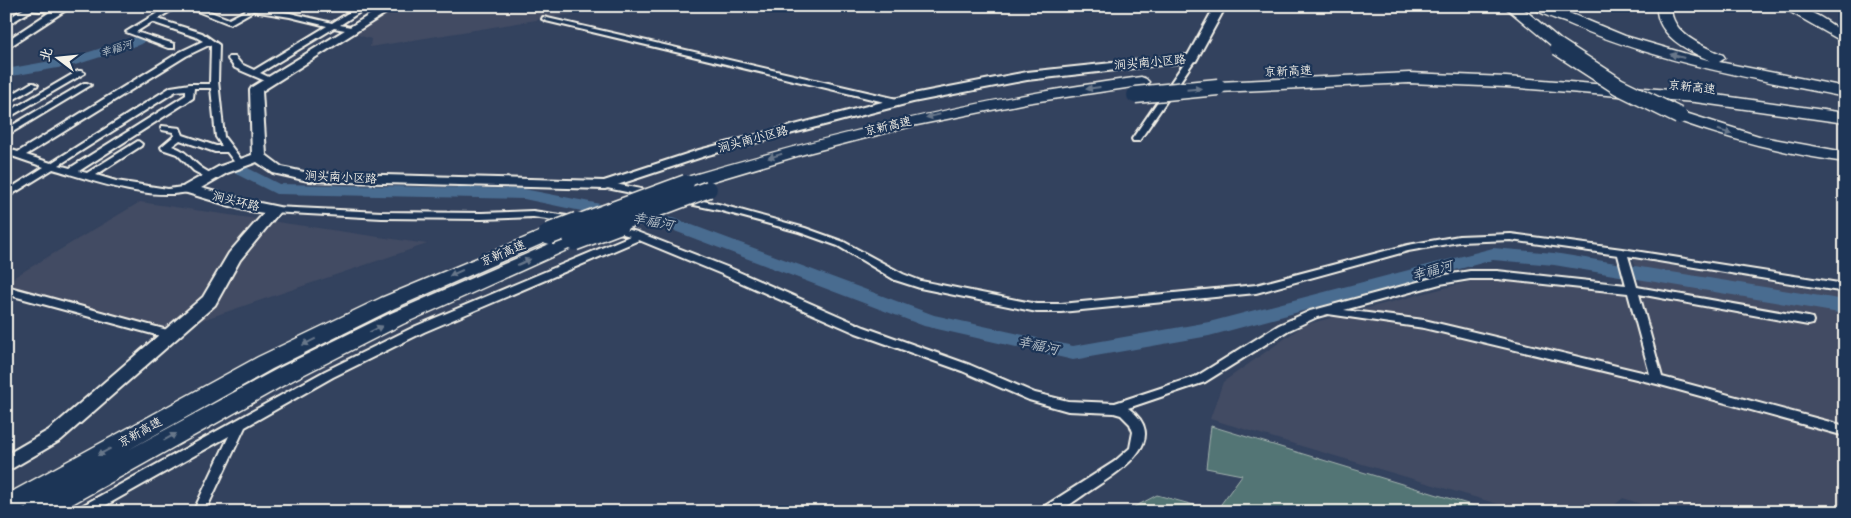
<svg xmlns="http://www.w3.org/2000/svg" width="1851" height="518" font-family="Kalam,'LXGW WenKai TC',sans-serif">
	<rect width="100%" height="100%" fill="#33425e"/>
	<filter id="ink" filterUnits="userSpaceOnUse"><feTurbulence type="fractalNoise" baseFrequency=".02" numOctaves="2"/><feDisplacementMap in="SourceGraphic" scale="10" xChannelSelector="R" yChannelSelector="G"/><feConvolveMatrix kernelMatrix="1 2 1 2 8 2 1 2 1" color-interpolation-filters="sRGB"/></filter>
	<g filter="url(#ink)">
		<!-- built -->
		<g fill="#424b63">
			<path d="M396 6H623L370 47 371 39 352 33Z"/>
			<path d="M140 202 427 244 164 333 6 296V282Z"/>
			<path d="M1633 259 1845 295V512H1664L1623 498 1606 512H1525L1210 419 1223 382 1304 325 1475 280 1642 285Z"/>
		</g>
		<!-- green -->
		<path fill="#527474" stroke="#a3b2ae" d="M1211 426 1494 512H1125L1157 495 1216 511 1242 475 1206 468Z"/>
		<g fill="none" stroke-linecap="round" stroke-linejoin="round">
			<!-- river -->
			<g fill="#4a6c90" fill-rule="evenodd">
				<path d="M137 37 144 41 142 44 75 65 6 77V69L73 57Z"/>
				<path d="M242 165 279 184 524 189 676 219 934 315 1073 346 1209 322 1493 248 1554 253 1845 300V314L1554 265 1493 260 1209 336 1073 360 924 326 672 230 524 199 276 194 236 174 234 170 236 166Z"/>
			</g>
			<!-- street casing -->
			<g stroke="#f4f1e8" stroke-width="4">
				<g id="street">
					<path d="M28 6 59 9 63 11 59 13 32 10 6 26V20Z"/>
					<path d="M169 6H179L157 19 202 33 219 45 218 81 224 137 243 162 242 164H236L227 152H215L180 140 172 146C187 151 188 157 199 166 204 170 209 172 214 176L212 178 209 179 194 171 177 154 162 149 161 147 174 136 173 132 162 130 161 128 162 126 180 128 183 135 216 146H222L216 137 211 88H194L193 98 79 171 87 173 138 141 142 144 141 146 96 175 116 181 168 189 189 186 192 187 194 189 192 191C151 202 94 181 53 169L6 198V191L44 167 6 154V148L18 152 180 52 203 41 196 37 152 22 136 32 174 44V48H168L126 32ZM209 45 211 46 210 84H190L171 87 51 163 26 155 186 56ZM186 90V95L70 168 59 165 176 91Z"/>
					<path d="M184 6H195L229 19 252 7 290 13 332 23 359 6H369L340 25 356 28V32L334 28 260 73 273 79V83H270L235 68 228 59 229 57H235L241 64 254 70 327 26 290 17 253 11 230 24Z"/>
					<path d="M543 17 897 99 901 102 897 105 546 21 542 19Z"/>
					<path d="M1189 56H1192L1196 58 1139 141H1133L1132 139Z"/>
					<path d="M78 71H81L85 73 6 119V113Z"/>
					<path d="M31 83H34L38 85 6 104V98Z"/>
					<path d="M84 83H87L91 85 6 136V129Z"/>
					<path d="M605 182 651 191 656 194 651 197 602 187 600 185 602 183Z"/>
					<path d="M683 197 718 204 805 228 844 242 903 274 921 281 1037 304H1061L1256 285 1408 245 1459 236 1511 234 1622 249 1845 284V292L1628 256 1637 287 1808 317 1812 318 1813 321 1812 324 1808 325 1639 294 1662 377 1845 426V436L1657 384 1424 328 1328 314 1317 317 1287 331 1205 382 1128 408C1174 441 1115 474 1088 492 1080 497 1064 510 1055 512 1050 513 1045 512 1040 512L1042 508 1114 462 1130 448 1133 432 1130 424 1121 415 1114 413 1068 411 1029 400 962 371 856 333 724 275 639 240 424 332 333 377 245 427 205 512H193L229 436 94 512H76L78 508 325 371 416 326 630 236 609 230 607 228 609 226 612 225 637 232 732 269 864 327 970 365 1035 393 1068 401 1115 403 1197 376 1279 325 1310 311 1440 276 1470 271H1497L1626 285 1618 255 1511 240 1459 242 1408 251 1256 293 1061 312H1037L920 288 895 280 838 246 799 232 718 210 680 202 678 200 680 198ZM1470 279H1497L1628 293 1650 374 1424 320 1344 310 1440 284Z"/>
					<path d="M274 207 382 212 482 213 533 211 574 217 579 220 574 223 533 217 482 219 382 218 271 212 269 210Z"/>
					<path d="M6 286 171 331 175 332 176 335 175 338 171 339 6 294Z"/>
				</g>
			</g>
			<!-- secondary casing -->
			<g stroke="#f4f1e8" stroke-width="4">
				<g id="secondary">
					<path d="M59 6H72L6 49V41Z"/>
					<path d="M384 6H397L262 91 266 155 282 167 308 173 604 181 699 150 913 94 1027 72 1188 55 1215 6H1226L1196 61 1027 80 913 102 708 155 605 189 308 181 273 173 257 162 227 173 201 188 245 200 279 207 281 210 240 260 215 305 61 440 6 472V455L49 430 203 297 229 253 264 213 244 210 184 192 182 189 184 186 218 167 252 155 250 90 252 87Z"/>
				</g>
			</g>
			<!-- highway casing -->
			<g stroke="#f4f1e8" stroke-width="3">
				<g id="highway">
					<path d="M1504 6H1520L1581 57 1579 60H1569Z"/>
					<path d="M1533 6H1552L1625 36 1711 61C1688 51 1655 35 1657 6H1671C1670 33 1702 46 1723 55L1725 58 1719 62 1845 87V97C1750 78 1656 62 1567 23 1557 19 1540 15 1533 6Z"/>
					<path d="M1780 6C1809 6 1821 18 1845 33V43Z"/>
					<path d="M1409 73 1506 77 1695 92 1845 113V123L1695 102 1506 87 1409 83 1218 92 1213 90 1210 87 1213 84 1218 82Z"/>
					<path d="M1141 77 1146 79 1149 82 1146 85 1026 103 912 126 804 154 686 189 680 187 677 183 680 179C832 134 984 97 1141 77Z"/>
					<path d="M1679 111 1762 137 1845 152V162C1786 154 1729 139 1673 119L1671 116 1673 113Z"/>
					<path d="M549 228 555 230 558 234 555 238 395 308 272 369 128 450 279 368 389 314 568 236 574 234 580 236 583 240 580 244 403 324 293 380 58 512H24L26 508 19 512H6V495L258 357 381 298Z"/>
				</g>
			</g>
			<!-- street -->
			<use href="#street" fill="#1d3557" fill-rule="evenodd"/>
			<!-- secondary -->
			<use href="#secondary" fill="#1d3557" fill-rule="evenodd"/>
			<!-- highway -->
			<use href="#highway" fill="#1d3557" fill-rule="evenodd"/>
			<!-- highway-bridge-far1 casing -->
			<g stroke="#f4f1e8" stroke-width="19" stroke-linecap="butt">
				<g id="highway-bridge-far1">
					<path d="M1558 47 1618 86 1679 116"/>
					<path d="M1135 95 1218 87"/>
					<path d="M575 224 686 183"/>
					<path d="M616 224 709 189"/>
				</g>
			</g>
			<!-- highway-bridge casing -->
			<g stroke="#f4f1e8" stroke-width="24" stroke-linecap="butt">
				<g id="highway-bridge">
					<path d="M549 234 578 223"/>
					<path d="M574 240 619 223"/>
				</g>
			</g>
			<!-- highway-bridge-far1 -->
			<use href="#highway-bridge-far1" stroke="#1d3557" stroke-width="16"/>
			<!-- highway-bridge -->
			<use href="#highway-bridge" stroke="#1d3557" stroke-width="21"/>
		</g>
		<!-- one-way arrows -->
		<defs><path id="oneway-solid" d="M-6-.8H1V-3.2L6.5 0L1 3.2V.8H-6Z" transform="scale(1.25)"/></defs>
		<g fill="#68778a">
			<use href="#oneway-solid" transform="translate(1677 56) rotate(-165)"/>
			<use href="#oneway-solid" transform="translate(1093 88) rotate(172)"/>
			<use href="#oneway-solid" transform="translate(1194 89) rotate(-5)"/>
			<use href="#oneway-solid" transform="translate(933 116) rotate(167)"/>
			<use href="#oneway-solid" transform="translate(1725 132) rotate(18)"/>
			<use href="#oneway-solid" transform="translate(775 156) rotate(163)"/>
			<use href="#oneway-solid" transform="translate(524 262) rotate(-24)"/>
			<use href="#oneway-solid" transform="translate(456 273) rotate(156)"/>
			<use href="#oneway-solid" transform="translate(376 329) rotate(-26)"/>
			<use href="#oneway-solid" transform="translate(309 342) rotate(154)"/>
			<use href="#oneway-solid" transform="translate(170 437) rotate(-29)"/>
			<use href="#oneway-solid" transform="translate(104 452) rotate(151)"/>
		</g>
	</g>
	<g text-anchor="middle" stroke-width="4.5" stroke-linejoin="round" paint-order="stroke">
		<!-- far-water labels -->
		<g font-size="11" font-style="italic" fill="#b8c2c9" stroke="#1d3557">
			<text transform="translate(116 48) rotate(-17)" y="4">幸福河</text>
		</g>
		<!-- street labels -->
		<g font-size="12" fill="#f4f1e8" stroke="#1d3557">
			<text transform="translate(1150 62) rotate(-5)" y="4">涧头南小区路</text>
			<text transform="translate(1288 71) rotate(-2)" y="4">京新高速</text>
			<text transform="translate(1692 87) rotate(6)" y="4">京新高速</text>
			<text transform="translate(888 126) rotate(-13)" y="4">京新高速</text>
			<text transform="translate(753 139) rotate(-15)" y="4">涧头南小区路</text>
			<text transform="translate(341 177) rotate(3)" y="4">涧头南小区路</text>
			<text transform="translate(236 201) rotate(14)" y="4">涧头环路</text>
			<text transform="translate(503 253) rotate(-23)" y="4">京新高速</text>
			<text transform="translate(140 432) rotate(-29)" y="4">京新高速</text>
		</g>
		<!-- water labels -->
		<g font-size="14" font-style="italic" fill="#b8c2c9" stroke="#1d3557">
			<text transform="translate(653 221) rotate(12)" y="5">幸福河</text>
			<text transform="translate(1432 270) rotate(-15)" y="5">幸福河</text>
			<text transform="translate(1038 345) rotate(13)" y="5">幸福河</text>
		</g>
	</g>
	<!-- margin -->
	<rect width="1851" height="518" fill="none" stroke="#1d3557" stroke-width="25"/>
	<rect x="12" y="12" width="1826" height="493" fill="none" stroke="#f4f1e8" stroke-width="2" filter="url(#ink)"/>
	<!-- north arrow -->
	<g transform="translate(58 58) rotate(286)" stroke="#1d3557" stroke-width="4" paint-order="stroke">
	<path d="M0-4L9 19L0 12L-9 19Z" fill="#f4f1e8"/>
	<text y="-8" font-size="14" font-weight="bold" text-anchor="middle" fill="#f4f1e8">北</text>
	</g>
</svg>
